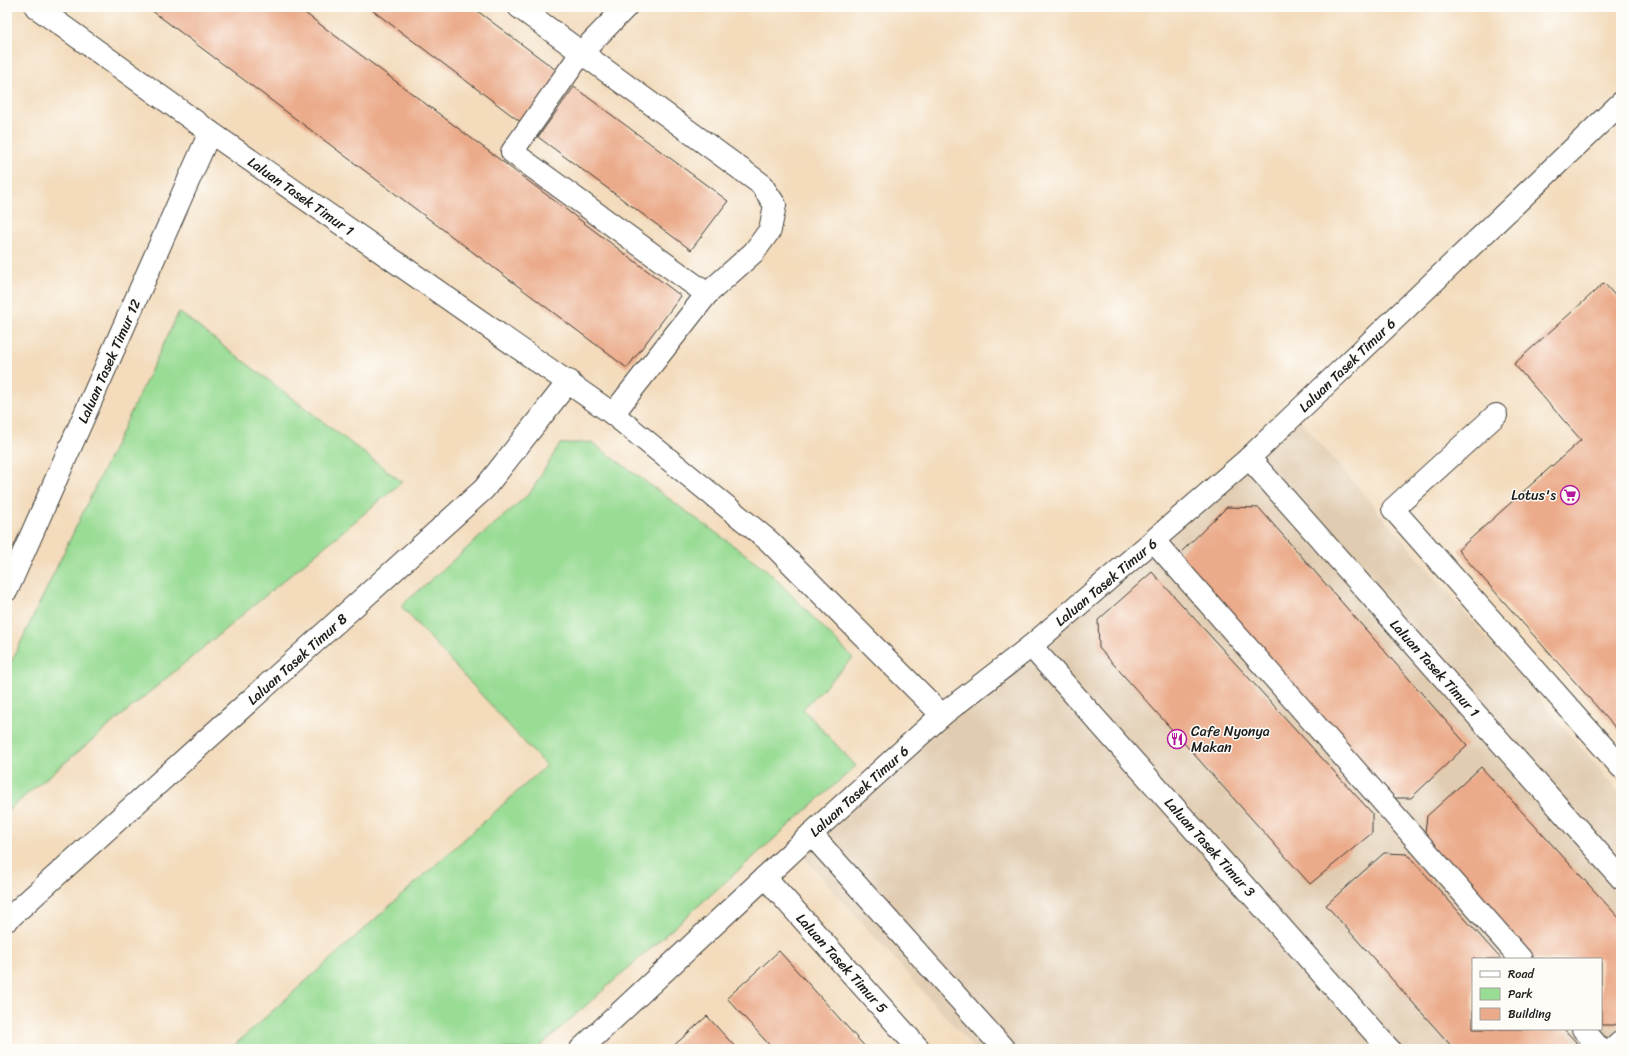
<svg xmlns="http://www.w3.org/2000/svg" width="1628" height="1056" font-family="Sriracha,sans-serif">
	<rect width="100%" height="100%" fill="#fdfcf7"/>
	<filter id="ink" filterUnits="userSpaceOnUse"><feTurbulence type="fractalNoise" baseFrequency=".025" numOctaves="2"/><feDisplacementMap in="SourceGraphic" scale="8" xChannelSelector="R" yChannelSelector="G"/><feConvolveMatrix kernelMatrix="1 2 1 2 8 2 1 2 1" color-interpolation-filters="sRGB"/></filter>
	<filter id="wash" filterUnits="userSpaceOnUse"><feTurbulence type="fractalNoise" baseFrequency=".012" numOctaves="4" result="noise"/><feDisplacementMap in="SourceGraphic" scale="16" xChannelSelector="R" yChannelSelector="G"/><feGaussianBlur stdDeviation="0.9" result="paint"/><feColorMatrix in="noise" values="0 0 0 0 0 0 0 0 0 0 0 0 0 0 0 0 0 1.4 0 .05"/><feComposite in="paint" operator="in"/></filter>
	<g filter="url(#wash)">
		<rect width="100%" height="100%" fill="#f3dbbc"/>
		<!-- built -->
		<path fill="#e1ccb1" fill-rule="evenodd" d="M1300 420 1621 794V1049H974L792 844ZM1473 959H1601V1029H1473Z"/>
		<!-- green -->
		<g fill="#99dc94" stroke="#5a7c58">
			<path d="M179 312 402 482 7 811V671Z"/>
			<path d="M591 442 767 570 853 658 803 709 856 766 537 1049H230L546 766 401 606 530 493 560 444Z"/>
		</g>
		<g id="blocks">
			<!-- building -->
			<g fill="#ebab8a">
				<path d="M147 7H297L681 296 627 368Z"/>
				<path d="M368 7H472L560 73 522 123Z"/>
				<path d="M574 87 728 201 691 250 538 137Z"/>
				<path d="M1604 283 1620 301 1621 299V734L1458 550 1581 440 1514 364Z"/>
				<path d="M1227 507 1259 508 1467 745 1411 798H1391L1177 556Z"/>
				<path d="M1152 572 1372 813V833L1310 884 1099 648 1098 620Z"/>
				<path d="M1481 767 1621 920V1020L1615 1025H1601V959H1534L1424 839 1427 816Z"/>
				<path d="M1384 853 1407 854 1501 959H1473V1029H1564L1576 1042V1049H1454L1326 905Z"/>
				<path d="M779 951 867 1049H773L727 998Z"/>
				<path d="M707 1016 737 1049H670Z"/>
			</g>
		</g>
	</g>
	<g filter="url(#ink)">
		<use href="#blocks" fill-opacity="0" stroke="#3c3934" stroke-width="1"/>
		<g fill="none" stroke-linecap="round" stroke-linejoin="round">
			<!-- minor casing -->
			<g stroke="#3c3934" stroke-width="24">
				<g id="minor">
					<path d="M36 7 210 132 613 414 769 541 942 715"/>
					<path d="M519 7 761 184 775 205 770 230 754 252 707 294"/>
					<path d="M613 414 707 294 512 152 582 52 626 7"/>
					<path d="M1496 415 1393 509 1621 767"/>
					<path d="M1249 458 1621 878"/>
					<path d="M1154 541 1521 959"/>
					<path d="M7 590 210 132"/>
					<path d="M1031 646 1389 1049"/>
					<path d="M811 834 1004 1049"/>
					<path d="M765 877 919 1049"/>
					<path d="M7 920 484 489 569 381"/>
					<path d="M1583 1029 1600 1049"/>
					<path d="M581 1049 811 834 942 715 1031 646 1249 458 1621 103"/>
					<path d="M1613 1049 1621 1042"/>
				</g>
			</g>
			<!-- minor -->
			<use href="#minor" stroke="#fff" stroke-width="22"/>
		</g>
	</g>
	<!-- icons -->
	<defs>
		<g id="supermarket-ring" transform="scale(1)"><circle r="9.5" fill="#fdfcf7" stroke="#b5179e" stroke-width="1.5"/><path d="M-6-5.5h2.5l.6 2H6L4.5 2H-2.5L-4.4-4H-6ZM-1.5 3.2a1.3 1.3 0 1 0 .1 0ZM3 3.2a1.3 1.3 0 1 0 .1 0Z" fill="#b5179e"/></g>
		<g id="restaurant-ring" transform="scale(1)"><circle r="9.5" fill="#fdfcf7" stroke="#b5179e" stroke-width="1.5"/><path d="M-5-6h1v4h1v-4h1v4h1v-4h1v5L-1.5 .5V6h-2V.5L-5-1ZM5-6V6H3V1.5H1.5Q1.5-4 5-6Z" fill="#b5179e"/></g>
	</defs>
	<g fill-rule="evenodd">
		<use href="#supermarket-ring" x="1570" y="495"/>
		<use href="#restaurant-ring" x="1177" y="739"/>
	</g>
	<g text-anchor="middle" stroke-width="3" stroke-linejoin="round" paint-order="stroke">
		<!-- street labels -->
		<g font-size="14" fill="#1c1c1c" stroke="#fdfcf7">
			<text transform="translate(301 196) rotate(35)" y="5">Laluan Tasek Timur 1</text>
			<text transform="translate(109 361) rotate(-66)" y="5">Laluan Tasek Timur 12</text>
			<text transform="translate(1347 365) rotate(-44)" y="5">Laluan Tasek Timur 6</text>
			<text transform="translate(1106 582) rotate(-40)" y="5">Laluan Tasek Timur 6</text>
			<text transform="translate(297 659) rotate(-42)" y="5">Laluan Tasek Timur 8</text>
			<text transform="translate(1435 668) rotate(48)" y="5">Laluan Tasek Timur 1</text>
			<text transform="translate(859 791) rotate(-42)" y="5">Laluan Tasek Timur 6</text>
			<text transform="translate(1210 847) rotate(48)" y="5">Laluan Tasek Timur 3</text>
			<text transform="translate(842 963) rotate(48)" y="5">Laluan Tasek Timur 5</text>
		</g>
		<!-- poi labels -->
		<g font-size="14" fill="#1c1c1c" stroke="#fdfcf7" text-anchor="end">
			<text x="1556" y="500">Lotus's</text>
			<text x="1191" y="736" text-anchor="start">Cafe Nyonya<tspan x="1191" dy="16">Makan</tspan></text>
		</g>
	</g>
	<!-- margin -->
	<rect width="1628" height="1056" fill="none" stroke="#fdfcf7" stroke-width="24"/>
	<!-- legend -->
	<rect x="1472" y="958" width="130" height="72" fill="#fdfcf7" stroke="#a3a29f"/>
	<rect x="1480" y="971" width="20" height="6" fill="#ffffff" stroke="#a3a29f"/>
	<text x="1508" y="978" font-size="12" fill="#1c1c1c">Road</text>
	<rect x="1480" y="988" width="20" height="12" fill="#99dc94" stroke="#a3a29f"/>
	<text x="1508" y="998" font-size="12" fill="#1c1c1c">Park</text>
	<rect x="1480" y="1008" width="20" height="12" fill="#ebab8a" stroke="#a3a29f"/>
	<text x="1508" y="1018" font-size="12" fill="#1c1c1c">Building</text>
</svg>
